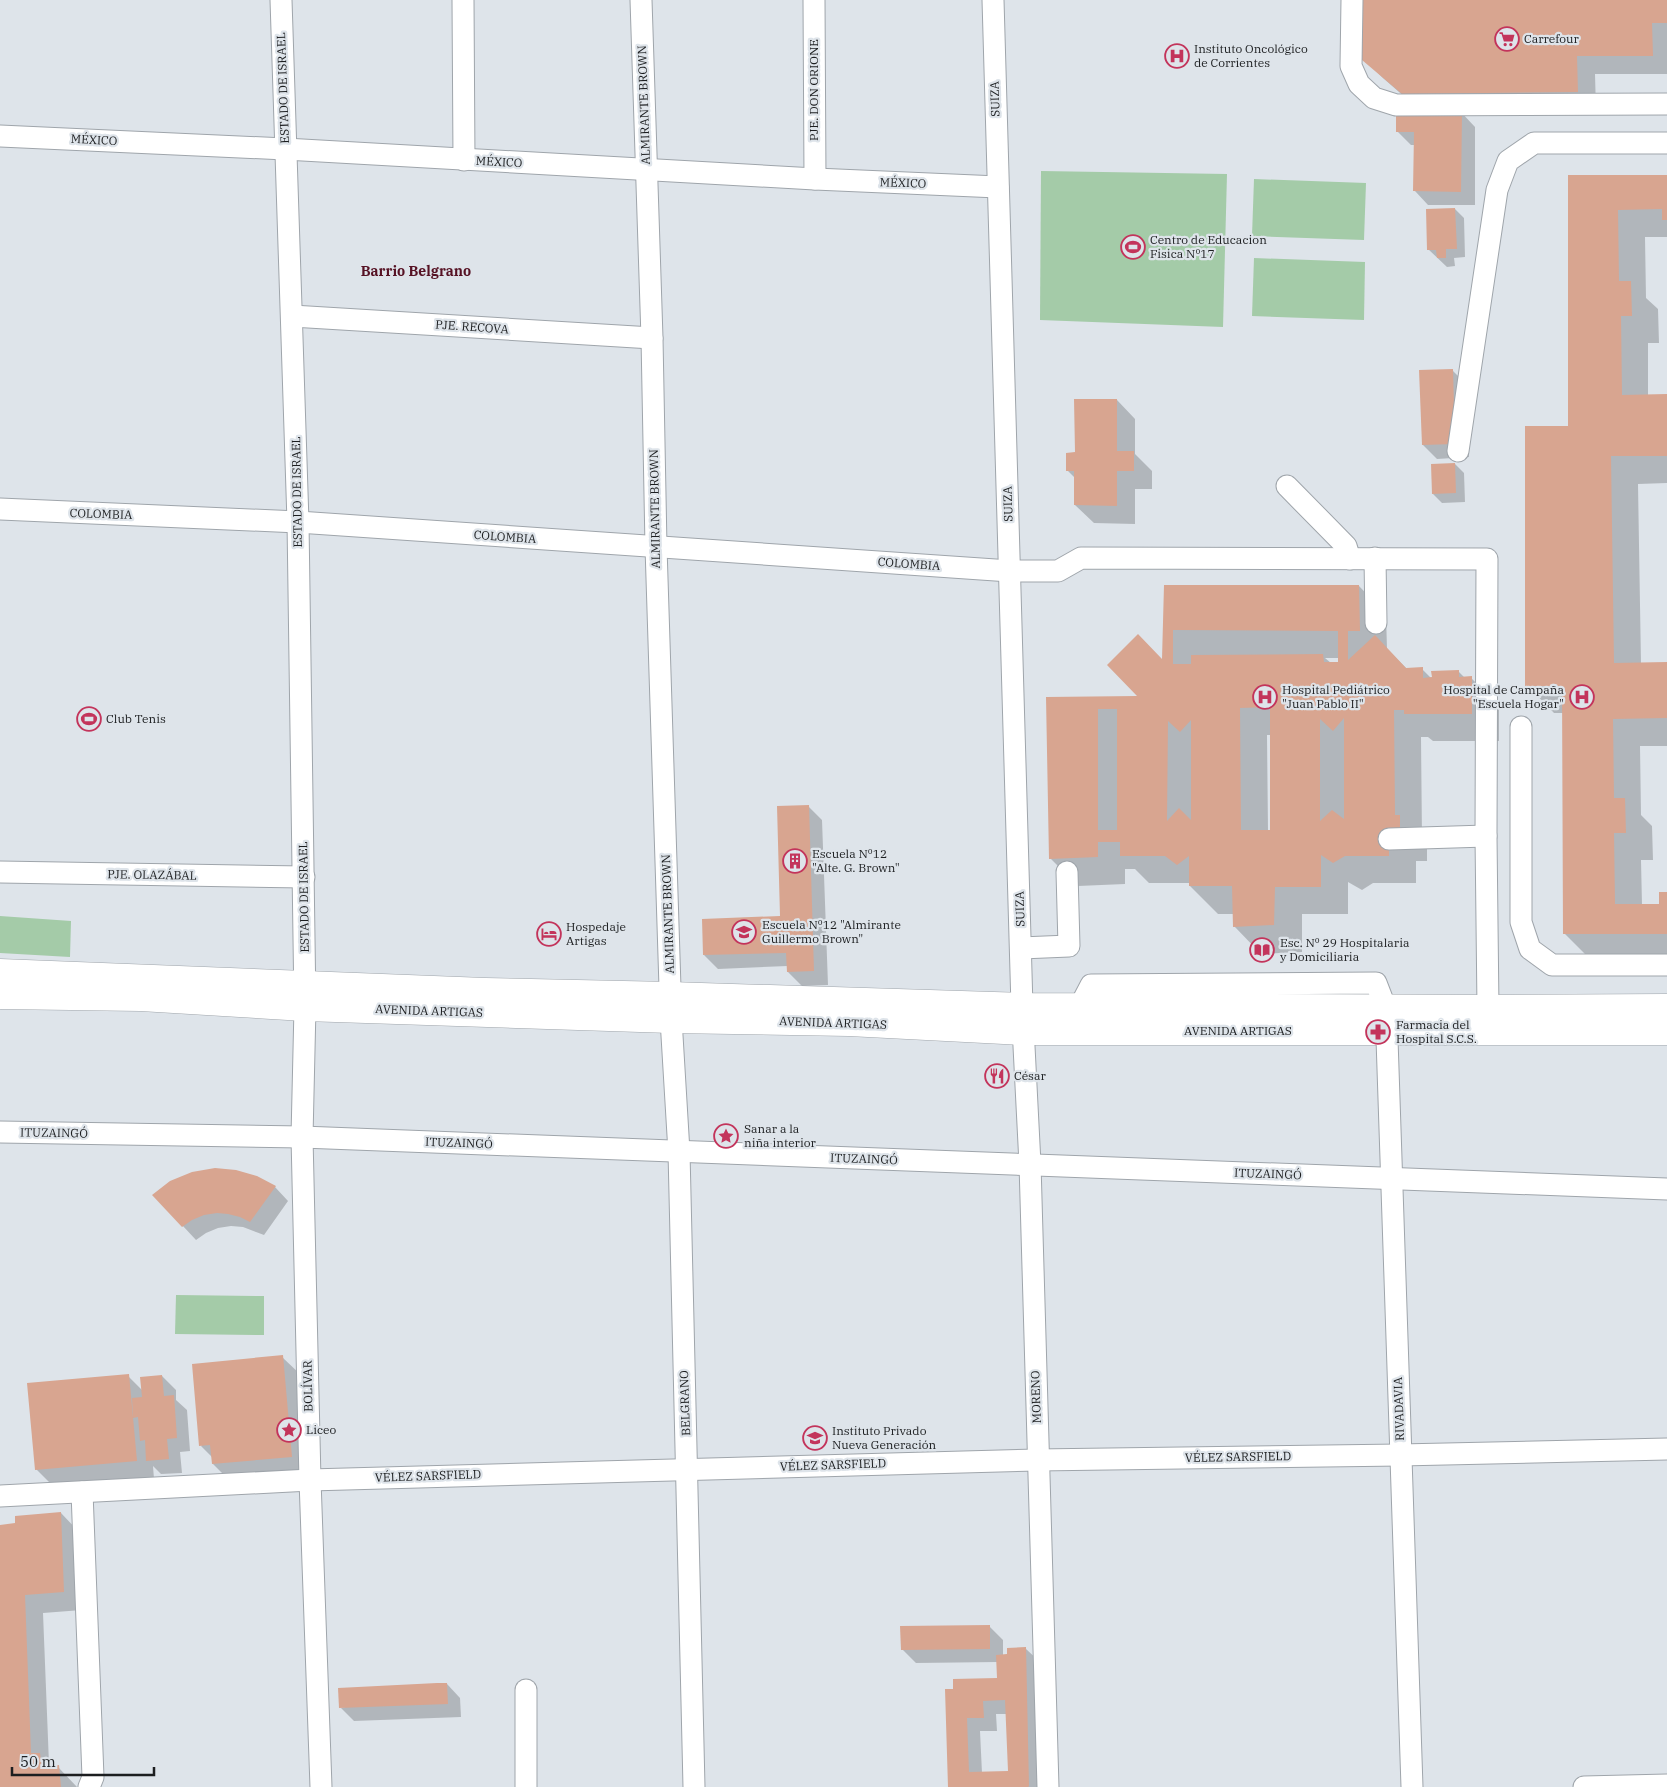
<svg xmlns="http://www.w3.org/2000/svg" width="1667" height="1787" font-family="'IBM Plex Serif',serif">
	<rect width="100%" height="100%" fill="#dee4ea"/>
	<!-- green -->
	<g fill="#a4cba8">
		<path d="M1041 171 1227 174 1223 327 1040 320Z"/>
		<path d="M1254 179 1366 183 1364 240 1252 236Z"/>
		<path d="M1254 258 1365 262 1364 320 1252 316Z"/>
		<path d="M0 916 71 921 70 957 0 953Z"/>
		<path d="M176 1295 264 1296V1335L175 1334Z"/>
	</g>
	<!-- shadow -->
	<g fill="#0003" fill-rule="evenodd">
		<path d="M1364 0H1667V74H1595L1596 110 1460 111 1475 127V205H1428L1415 191V145H1411L1397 131 1423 113 1383 78 1364 59Z"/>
		<path d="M1569 177H1667V237H1645L1646 298 1658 309 1659 343H1648V396L1667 395V483L1638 484 1641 664 1667 663V746H1640L1641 815 1652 826 1653 860H1641L1642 905H1660L1667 894V961H1592L1564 933V713H1554L1527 685 1569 427Z"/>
		<path d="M1455 209 1464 218 1465 257 1454 258 1455 266 1447 267 1428 249Z"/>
		<path d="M1452 370 1466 384 1469 457 1437 459 1423 445Z"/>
		<path d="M1117 400 1135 419V454L1152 471V489H1135V524L1094 523 1075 505V478L1067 470 1076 454Z"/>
		<path d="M1455 464 1464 473 1465 502 1442 503 1433 494Z"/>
		<path d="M1165 586H1359L1386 614 1387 649 1407 669H1422L1433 680 1459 672 1465 678H1471L1499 705V741H1433L1428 737H1421L1422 839 1427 844V861H1416V883H1373L1362 890 1348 882V914H1302V952L1261 954 1234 926V914H1218L1190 886V883H1149L1135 869H1125V884L1078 886 1050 858 1048 698 1140 697 1164 662ZM1325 658H1339V663H1331ZM1267 735H1271L1272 831H1268Z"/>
		<path d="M808 806 822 820 828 985 802 986 788 972V966L718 969 704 955 782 917Z"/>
		<path d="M275 1187 288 1201 264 1235 243 1227 231 1226 218 1228 206 1233 196 1240 154 1195Z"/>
		<path d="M282 1357 301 1375 310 1475 231 1482 213 1464 212 1457 201 1446Z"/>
		<path d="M128 1376 142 1390 162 1376 176 1390V1400L187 1410 190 1451 180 1452 182 1473 161 1474 153 1466 154 1479 55 1488 36 1469Z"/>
		<path d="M61 1513 79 1532 82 1610 43 1613 49 1764 52 1767H58L77 1787H0V1526L17 1524Z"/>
		<path d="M989 1626 1003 1640V1656L1026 1649 1040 1662 1042 1787H949L955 1690 998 1680V1662L916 1663 902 1649ZM996 1714H1007L1009 1772 982 1773 980 1731H997Z"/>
		<path d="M447 1684 460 1698 461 1717 354 1721 341 1708Z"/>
	</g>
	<!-- building -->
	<g fill="#d8a590" fill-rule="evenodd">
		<path d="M1362 0H1667V23H1652L1653 56H1577L1578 92 1402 94 1362 60Z"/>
		<path d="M1396 111 1462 112 1461 192 1413 191 1414 132H1396Z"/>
		<path d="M1568 175H1667V220H1662V209L1618 210 1619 281H1631L1632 316H1621L1622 395 1667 394V456H1611L1614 663 1667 662V718L1613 719 1614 798H1625L1626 833H1614L1615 904H1659V892H1667V934H1563L1562 686H1525V426H1568Z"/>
		<path d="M1455 208 1457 249H1446V258H1437L1436 250H1427L1426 209Z"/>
		<path d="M1453 369 1455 444 1422 445 1419 370Z"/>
		<path d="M1074 399H1117V451H1134V471H1117V506L1074 505V471H1066V453L1075 452Z"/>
		<path d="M1455 463 1456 493 1432 494 1431 464Z"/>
		<path d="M1164 585H1359L1360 631H1348V660L1375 635 1406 668 1423 667V678L1432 677 1431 671 1459 670V677L1472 676V714H1404V710H1394L1395 815H1400V834L1389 839V856H1345L1333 863 1321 855V887H1275L1274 925 1233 927 1232 886H1189V856L1177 865 1165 856H1120V842H1098V857L1049 859 1046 697 1137 696 1107 665 1138 634 1162 659ZM1173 630 1338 631V662H1324L1323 654 1191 655V664H1173ZM1270 707V830H1241L1240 708ZM1098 709H1117V830H1098ZM1344 718V819L1332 810 1320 821V719L1333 731ZM1191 720V820L1179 808 1167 821 1168 721 1180 732Z"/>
		<path d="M809 805 814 971 787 972 786 953 703 955 702 919 780 916 777 806Z"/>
		<path d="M215 1168 236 1170 257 1176 276 1186 250 1222 240 1217 228 1214 217 1213 204 1215 192 1220 182 1227 152 1195 170 1181 192 1172Z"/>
		<path d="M283 1355 292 1457 212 1464 210 1445 199 1446 192 1364Z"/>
		<path d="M129 1374 137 1461 35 1470 27 1383Z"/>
		<path d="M162 1375 164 1396 174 1395 177 1438 167 1439 169 1459 146 1461 145 1440 140 1441 138 1417 133 1418 132 1398 142 1397 140 1377Z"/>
		<path d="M61 1512 64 1592 25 1595 31 1753H40L42 1767 59 1765 61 1787H0V1525L15 1523V1516Z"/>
		<path d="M990 1625V1649L901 1650 900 1626Z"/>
		<path d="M1026 1647 1029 1786 1028 1787H948L945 1689H953V1679L997 1678 996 1655 1007 1654V1648ZM1005 1700 1008 1771 969 1772 967 1718H984L983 1701Z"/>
		<path d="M437 1683H447L448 1704 339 1708 338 1688Z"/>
	</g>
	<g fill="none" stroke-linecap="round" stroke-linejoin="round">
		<!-- minor casing -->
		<g stroke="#9fa5ab" stroke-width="23">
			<g id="minor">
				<path d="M281 0 298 522 305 1007 302 1137 310 1480 321 1787"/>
				<path d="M463 0 464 160"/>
				<path d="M641 0 652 338 656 547 671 1019 679 1152 694 1787"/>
				<path d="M814 0 815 179"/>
				<path d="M993 0 1022 1007 1030 1164 1048 1787"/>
				<path d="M1352 0 1351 66 1359 84 1374 98 1396 105 1667 104"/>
				<path d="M0 136 285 149 815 179 998 187"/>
				<path d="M292 316 652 338"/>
				<path d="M1458 451 1497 190 1508 161 1534 143H1667"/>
				<path d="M1287 486 1346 546 1350 559"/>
				<path d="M0 509 298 522 1010 571H1058L1081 558 1487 559 1486 836 1488 1009"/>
				<path d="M1375 558 1376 623"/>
				<path d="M1521 727V922L1530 949 1552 965H1667"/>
				<path d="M1389 839 1486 836"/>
				<path d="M0 872 304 877"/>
				<path d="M1021 948 1069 946 1067 872"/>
				<path d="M1079 1008 1091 985 1376 983 1386 1009 1412 1787"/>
				<path d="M0 1132 302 1137 1667 1189"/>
				<path d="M82 1492 93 1777 89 1787"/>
				<path d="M0 1496 310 1480 1037 1460 1400 1455 1667 1449"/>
				<path d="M526 1787V1690"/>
				<path d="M1584 1787 1667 1785"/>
			</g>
		</g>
		<!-- major casing -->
		<g stroke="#9fa5ab" stroke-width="29">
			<g id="major">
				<path d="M0 973 485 992 670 996 1022 1007 1488 1009 1667 1008"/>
				<path d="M0 995 141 997 305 1007 671 1019 849 1022 1023 1031H1667"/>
			</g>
		</g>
		<!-- minor -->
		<use href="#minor" stroke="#fff" stroke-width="21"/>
		<!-- major -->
		<use href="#major" stroke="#fff" stroke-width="28"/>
	</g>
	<!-- icons -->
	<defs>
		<g id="supermarket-ring" transform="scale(1.25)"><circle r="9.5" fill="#dee4ea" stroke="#c3345b" stroke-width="1.5"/><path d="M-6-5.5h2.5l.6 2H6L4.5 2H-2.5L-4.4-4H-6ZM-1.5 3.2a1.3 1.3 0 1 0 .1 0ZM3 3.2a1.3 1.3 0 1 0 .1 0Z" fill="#c3345b"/></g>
		<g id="hospital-ring" transform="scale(1.25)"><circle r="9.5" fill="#dee4ea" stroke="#c3345b" stroke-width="1.5"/><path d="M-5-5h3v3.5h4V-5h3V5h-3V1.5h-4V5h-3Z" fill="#c3345b"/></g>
		<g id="stadium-ring" transform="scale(1.25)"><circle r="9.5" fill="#dee4ea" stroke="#c3345b" stroke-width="1.5"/><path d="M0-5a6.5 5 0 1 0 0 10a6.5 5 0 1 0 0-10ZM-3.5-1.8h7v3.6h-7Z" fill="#c3345b"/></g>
		<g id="building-ring" transform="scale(1.25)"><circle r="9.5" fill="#dee4ea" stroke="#c3345b" stroke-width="1.5"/><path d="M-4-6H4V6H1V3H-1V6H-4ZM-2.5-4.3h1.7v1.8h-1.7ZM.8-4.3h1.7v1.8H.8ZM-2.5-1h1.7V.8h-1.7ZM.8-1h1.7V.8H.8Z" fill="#c3345b"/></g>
		<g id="school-ring" transform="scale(1.25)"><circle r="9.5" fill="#dee4ea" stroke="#c3345b" stroke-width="1.5"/><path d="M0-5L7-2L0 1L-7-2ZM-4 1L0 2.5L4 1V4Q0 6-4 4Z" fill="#c3345b"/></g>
		<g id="hotel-ring" transform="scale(1.25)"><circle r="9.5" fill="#dee4ea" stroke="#c3345b" stroke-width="1.5"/><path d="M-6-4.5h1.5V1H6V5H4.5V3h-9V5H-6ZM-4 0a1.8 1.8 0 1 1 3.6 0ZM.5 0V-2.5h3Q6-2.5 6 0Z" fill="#c3345b"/></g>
		<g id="library-ring" transform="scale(1.25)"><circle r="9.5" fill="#dee4ea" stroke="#c3345b" stroke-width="1.5"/><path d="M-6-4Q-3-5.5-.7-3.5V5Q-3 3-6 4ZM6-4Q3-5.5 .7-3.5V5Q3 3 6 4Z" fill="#c3345b"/></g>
		<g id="pharmacy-ring" transform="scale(1.25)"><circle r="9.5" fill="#dee4ea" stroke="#c3345b" stroke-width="1.5"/><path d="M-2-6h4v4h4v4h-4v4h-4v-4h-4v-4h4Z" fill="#c3345b"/></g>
		<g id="restaurant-ring" transform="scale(1.25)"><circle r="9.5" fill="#dee4ea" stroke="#c3345b" stroke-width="1.5"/><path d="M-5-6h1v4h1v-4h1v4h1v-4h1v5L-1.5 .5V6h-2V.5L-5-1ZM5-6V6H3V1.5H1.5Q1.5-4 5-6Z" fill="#c3345b"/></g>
		<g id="sight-ring" transform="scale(1.25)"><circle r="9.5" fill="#dee4ea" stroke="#c3345b" stroke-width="1.5"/><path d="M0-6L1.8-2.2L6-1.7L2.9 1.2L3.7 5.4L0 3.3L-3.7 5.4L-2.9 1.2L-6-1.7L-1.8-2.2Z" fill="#c3345b"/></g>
	</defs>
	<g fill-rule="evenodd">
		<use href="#supermarket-ring" x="1507" y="39"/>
		<use href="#hospital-ring" x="1177" y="56"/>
		<use href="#stadium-ring" x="1133" y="247"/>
		<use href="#hospital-ring" x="1265" y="697"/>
		<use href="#hospital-ring" x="1582" y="697"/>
		<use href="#stadium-ring" x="89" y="719"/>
		<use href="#building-ring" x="795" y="861"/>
		<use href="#school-ring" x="744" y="932"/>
		<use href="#hotel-ring" x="549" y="934"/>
		<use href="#library-ring" x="1262" y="950"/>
		<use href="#pharmacy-ring" x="1378" y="1032"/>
		<use href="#restaurant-ring" x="997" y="1076"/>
		<use href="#sight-ring" x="726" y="1136"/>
		<use href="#sight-ring" x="289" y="1430"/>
		<use href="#school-ring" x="815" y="1438"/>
	</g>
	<g text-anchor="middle" stroke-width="4.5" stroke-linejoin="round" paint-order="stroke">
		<!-- poi labels -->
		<g font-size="12" fill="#1c1e20" stroke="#dee4ea" text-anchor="start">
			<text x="1524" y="43">Carrefour</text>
			<text x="1194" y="53">Instituto Oncológico<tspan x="1194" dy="14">de Corrientes</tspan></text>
			<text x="1150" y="244">Centro de Educacion<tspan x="1150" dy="14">Fisica Nº17</tspan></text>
			<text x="1282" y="694">Hospital Pediátrico<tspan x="1282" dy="14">"Juan Pablo II"</tspan></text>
			<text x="1564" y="694" text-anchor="end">Hospital de Campaña<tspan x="1564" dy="14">"Escuela Hogar"</tspan></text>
			<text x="106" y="723">Club Tenis</text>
			<text x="812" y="858">Escuela Nº12<tspan x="812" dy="14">"Alte. G. Brown"</tspan></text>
			<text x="762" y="929">Escuela Nº12 "Almirante<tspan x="762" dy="14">Guillermo Brown"</tspan></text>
			<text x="566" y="931">Hospedaje<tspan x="566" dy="14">Artigas</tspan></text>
			<text x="1280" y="947">Esc. Nº 29 Hospitalaria<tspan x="1280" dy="14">y Domiciliaria</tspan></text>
			<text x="1396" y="1029">Farmacia del<tspan x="1396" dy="14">Hospital S.C.S.</tspan></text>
			<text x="1014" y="1080">César</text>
			<text x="744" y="1133">Sanar a la<tspan x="744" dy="14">niña interior</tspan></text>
			<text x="306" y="1434">Liceo</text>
			<text x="832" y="1435">Instituto Privado<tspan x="832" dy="14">Nueva Generación</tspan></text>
		</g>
		<!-- street labels -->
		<g font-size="12" fill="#1c1e20" stroke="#dee4ea">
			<text transform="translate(283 88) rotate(-92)" y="4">ESTADO DE ISRAEL</text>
			<text transform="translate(814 90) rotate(-90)" y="4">PJE. DON ORIONE</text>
			<text transform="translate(995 99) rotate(-92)" y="4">SUIZA</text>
			<text transform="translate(644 105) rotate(-92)" y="4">ALMIRANTE BROWN</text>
			<text transform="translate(94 140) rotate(3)" y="4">MÉXICO</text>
			<text transform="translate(499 162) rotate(3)" y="4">MÉXICO</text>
			<text transform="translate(903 183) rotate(2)" y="4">MÉXICO</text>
			<text transform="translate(472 327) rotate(4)" y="4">PJE. RECOVA</text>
			<text transform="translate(297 492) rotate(-91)" y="4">ESTADO DE ISRAEL</text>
			<text transform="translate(1008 504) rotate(-92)" y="4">SUIZA</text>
			<text transform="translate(655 509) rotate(-91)" y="4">ALMIRANTE BROWN</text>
			<text transform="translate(101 514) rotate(2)" y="4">COLOMBIA</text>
			<text transform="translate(505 537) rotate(4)" y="4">COLOMBIA</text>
			<text transform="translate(909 564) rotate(4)" y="4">COLOMBIA</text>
			<text transform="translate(152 875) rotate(1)" y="4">PJE. OLAZÁBAL</text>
			<text transform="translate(304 897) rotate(-91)" y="4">ESTADO DE ISRAEL</text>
			<text transform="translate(1020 909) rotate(-92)" y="4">SUIZA</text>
			<text transform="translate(668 914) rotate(-92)" y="4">ALMIRANTE BROWN</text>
			<text transform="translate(429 1011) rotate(2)" y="4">AVENIDA ARTIGAS</text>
			<text transform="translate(833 1023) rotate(2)" y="4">AVENIDA ARTIGAS</text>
			<text x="1238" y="1035">AVENIDA ARTIGAS</text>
			<text transform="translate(54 1133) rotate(1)" y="4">ITUZAINGÓ</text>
			<text transform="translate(459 1143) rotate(2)" y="4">ITUZAINGÓ</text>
			<text transform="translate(864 1159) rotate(2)" y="4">ITUZAINGÓ</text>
			<text transform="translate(1268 1174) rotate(2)" y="4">ITUZAINGÓ</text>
			<text transform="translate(308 1386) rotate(-91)" y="4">BOLÍVAR</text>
			<text transform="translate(1036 1397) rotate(-92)" y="4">MORENO</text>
			<text transform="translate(685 1403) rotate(-92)" y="4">BELGRANO</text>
			<text transform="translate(1399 1409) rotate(-92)" y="4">RIVADAVIA</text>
			<text transform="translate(1238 1457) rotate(-1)" y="4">VÉLEZ SARSFIELD</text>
			<text transform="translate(833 1465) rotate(-2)" y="4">VÉLEZ SARSFIELD</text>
			<text transform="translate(428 1476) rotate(-2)" y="4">VÉLEZ SARSFIELD</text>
		</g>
		<!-- neighbourhood labels -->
		<g font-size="14" font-weight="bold" fill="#561224" stroke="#dee4ea">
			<text x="416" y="276">Barrio Belgrano</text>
		</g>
	</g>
	<!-- scale -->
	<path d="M12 1767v8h142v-8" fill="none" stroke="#1c1e20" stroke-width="2.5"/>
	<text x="20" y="1767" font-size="15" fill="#1c1e20" stroke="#dee4ea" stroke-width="4" paint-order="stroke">50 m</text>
</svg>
